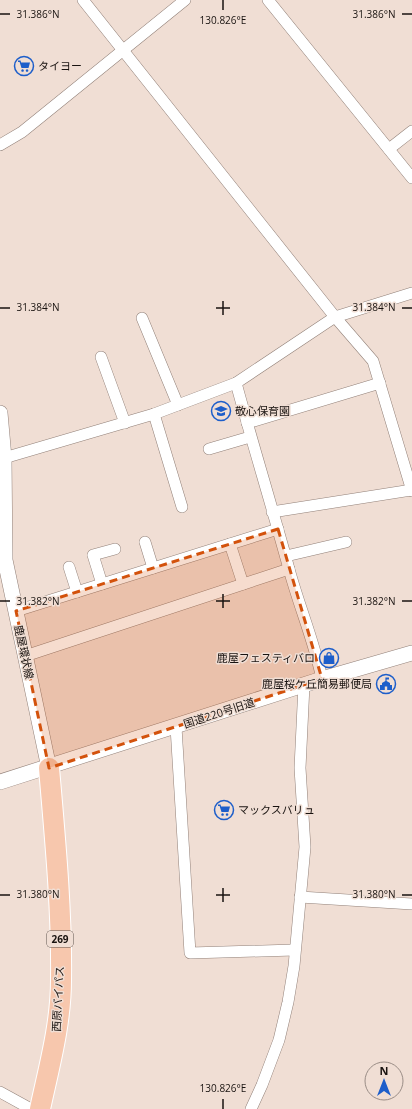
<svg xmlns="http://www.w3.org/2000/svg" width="412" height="1109" font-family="'Open Sans','Noto Sans JP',sans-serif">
	<rect width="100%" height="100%" fill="#f0ded4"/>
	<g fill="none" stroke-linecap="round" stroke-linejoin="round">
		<!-- street casing -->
		<g stroke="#928179" stroke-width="12">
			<g id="street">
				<path d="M83 0 335 317 373 361 412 491"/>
				<path d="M268 0 412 178"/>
				<path d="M0 145 22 132 185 0"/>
				<path d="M389 149 412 131"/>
				<path d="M142 318 178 405"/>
				<path d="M101 357 125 423"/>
				<path d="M236 383C253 445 272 507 289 569 299 606 314 641 322 679"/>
				<path d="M154 414 182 507"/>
				<path d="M247 423 380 383"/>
				<path d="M209 449 250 437"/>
				<path d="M4 458 154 414 236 383 335 317 412 293"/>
				<path d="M272 512 412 490"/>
				<path d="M145 542 153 568"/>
				<path d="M230 544 243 584"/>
				<path d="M286 556 346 542"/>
				<path d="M69 567 77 592"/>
				<path d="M102 584 93 555 115 549"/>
				<path d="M16 611 278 529"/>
				<path d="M25 656 289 569"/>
				<path d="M176 727 190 953 294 950"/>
				<path d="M300 897 412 904"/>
				<path d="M0 1092 31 1109"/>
				<path d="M251 1109 262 1085 279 1040 288 1002 294 966 305 847 300 768 304 685"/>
			</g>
		</g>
		<!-- secondary casing -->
		<g stroke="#928179" stroke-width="16">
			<g id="secondary">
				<path d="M0 413 4 458 5 560 49 768"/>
				<path d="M0 782 322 679 412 653"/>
			</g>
		</g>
		<!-- highway casing -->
		<g stroke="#fff" stroke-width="22">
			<path id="highway" d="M40 1109C49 1067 61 1024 61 980 62 909 55 838 49 768"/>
		</g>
		<!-- street -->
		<use href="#street" stroke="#fff" stroke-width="11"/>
		<!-- secondary -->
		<use href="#secondary" stroke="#fff" stroke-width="15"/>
		<!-- highway -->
		<use href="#highway" stroke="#f7c7ad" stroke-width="20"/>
	</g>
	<!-- marked area -->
	<path fill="#d3520c" fill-opacity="0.2" stroke="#d3520c" stroke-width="3" stroke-dasharray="8 5" stroke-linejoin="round" d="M278 529 322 679 49 768 16 611Z"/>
	<!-- ticks -->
	<path fill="none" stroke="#191310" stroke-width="1.5" d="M223 0V10M0 14H10M402 14H412M223 301V315M0 308H10M216 308H230M402 308H412M223 594V608M0 601H10M216 601H230M402 601H412M223 888V902M0 895H10M216 895H230M402 895H412M223 1099V1109"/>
	<!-- icons -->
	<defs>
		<g id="supermarket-ring" transform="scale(1)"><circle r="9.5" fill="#f0ded4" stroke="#1d5eca" stroke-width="1.5"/><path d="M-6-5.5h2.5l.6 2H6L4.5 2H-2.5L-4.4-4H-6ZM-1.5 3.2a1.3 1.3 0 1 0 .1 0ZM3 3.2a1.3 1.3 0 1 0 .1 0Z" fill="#1d5eca"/></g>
		<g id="school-ring" transform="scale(1)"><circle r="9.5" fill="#f0ded4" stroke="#1d5eca" stroke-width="1.5"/><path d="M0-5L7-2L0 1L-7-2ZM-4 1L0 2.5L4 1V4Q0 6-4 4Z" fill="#1d5eca"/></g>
		<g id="shop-ring" transform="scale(1)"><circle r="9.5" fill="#f0ded4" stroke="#1d5eca" stroke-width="1.5"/><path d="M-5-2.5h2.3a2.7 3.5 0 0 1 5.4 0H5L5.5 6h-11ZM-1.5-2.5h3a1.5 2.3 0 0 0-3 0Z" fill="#1d5eca"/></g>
		<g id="civic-ring" transform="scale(1)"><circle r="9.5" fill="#f0ded4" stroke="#1d5eca" stroke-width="1.5"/><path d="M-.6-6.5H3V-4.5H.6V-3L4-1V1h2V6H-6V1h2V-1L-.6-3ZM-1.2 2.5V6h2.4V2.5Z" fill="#1d5eca"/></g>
	</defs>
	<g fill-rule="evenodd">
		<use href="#supermarket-ring" x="24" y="66"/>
		<use href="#school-ring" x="221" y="411"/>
		<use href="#shop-ring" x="329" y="658"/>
		<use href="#civic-ring" x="386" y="684"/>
		<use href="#supermarket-ring" x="224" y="810"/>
	</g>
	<g text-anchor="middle" stroke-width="3" stroke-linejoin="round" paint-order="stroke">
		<!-- shield labels -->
		<rect fill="#f0ded4" stroke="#5a504b" stroke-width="1" x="47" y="931" width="26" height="16" rx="3"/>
		<g font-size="10" font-weight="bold" fill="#191310">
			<text x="60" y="943">269</text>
		</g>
		<!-- poi labels -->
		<g font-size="11" fill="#191310" stroke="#f0ded4" text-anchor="start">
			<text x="38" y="70">タイヨー</text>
			<text x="235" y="415">敬心保育園</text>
			<text x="315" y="662" text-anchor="end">鹿屋フェスティバロ</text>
			<text x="372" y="688" text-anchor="end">鹿屋桜ケ丘簡易郵便局</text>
			<text x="238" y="814">マックスバリュ</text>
		</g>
		<!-- street labels -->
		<g font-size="11" fill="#191310" stroke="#f0ded4">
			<text transform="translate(24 652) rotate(78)" y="4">鹿屋環状線</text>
			<text transform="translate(219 713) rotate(-18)" y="4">国道220号旧道</text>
			<text transform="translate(58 999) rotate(-87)" y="4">西原バイパス</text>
		</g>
	</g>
	<g font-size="10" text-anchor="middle" fill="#191310" stroke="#f0ded4" stroke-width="3" stroke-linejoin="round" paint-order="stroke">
		<text x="38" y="18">31.386°N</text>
		<text x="374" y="18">31.386°N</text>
		<text x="223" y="24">130.826°E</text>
		<text x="38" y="311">31.384°N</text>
		<text x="374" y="311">31.384°N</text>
		<text x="38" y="605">31.382°N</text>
		<text x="374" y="605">31.382°N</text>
		<text x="38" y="898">31.380°N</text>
		<text x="374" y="898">31.380°N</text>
		<text x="223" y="1092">130.826°E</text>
	</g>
	<!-- north arrow -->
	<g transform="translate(384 1081)"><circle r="19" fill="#f0ded4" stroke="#9a8d86"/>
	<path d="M0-3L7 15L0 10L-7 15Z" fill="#1d5eca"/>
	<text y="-6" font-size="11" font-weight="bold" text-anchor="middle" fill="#191310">N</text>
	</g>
</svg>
